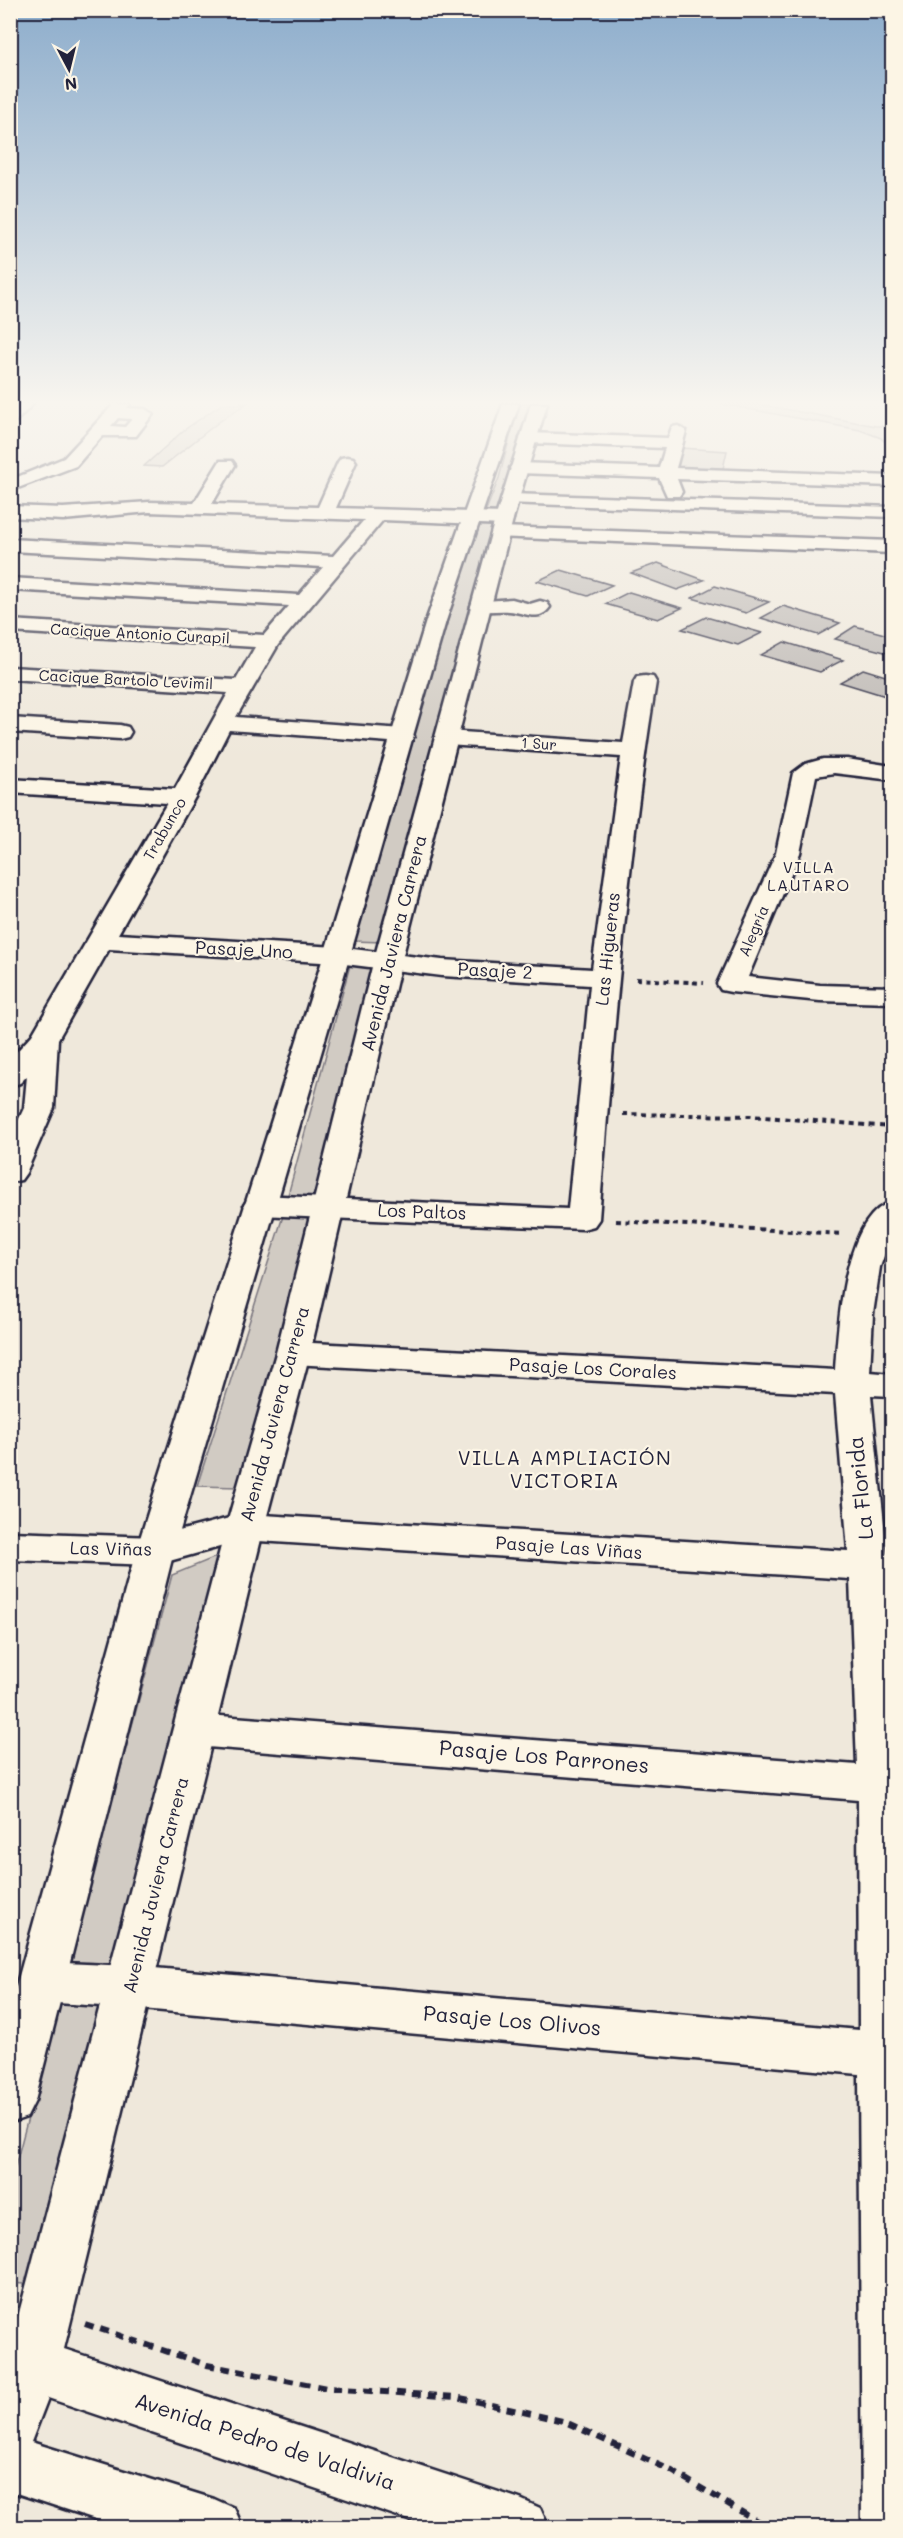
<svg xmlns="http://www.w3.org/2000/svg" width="903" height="2538" font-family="Mali,sans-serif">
	<rect width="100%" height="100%" fill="#efe8db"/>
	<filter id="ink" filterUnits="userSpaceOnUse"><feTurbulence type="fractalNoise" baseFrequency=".0167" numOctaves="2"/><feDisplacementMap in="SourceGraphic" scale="12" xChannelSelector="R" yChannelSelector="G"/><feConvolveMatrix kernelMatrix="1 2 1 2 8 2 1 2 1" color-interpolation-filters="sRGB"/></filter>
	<g filter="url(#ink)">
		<!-- green -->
		<g fill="#d1cbc3" stroke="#7a767f" stroke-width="1.5">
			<path d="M222 404H246L220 421 162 467 144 466 184 430Z"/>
			<path d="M519 404H532L498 513H485L499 478Z"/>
			<path d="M721 404H757L876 426H892V449L881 438 860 430Z"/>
			<path d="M681 448 727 451 722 473 674 470Z"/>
			<path d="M476 522 494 523 382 942 353 941 431 670 465 565Z"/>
			<path d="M350 965 376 968 319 1198 288 1195Z"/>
			<path d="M283 1216 315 1218 239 1487 197 1486Z"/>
			<path d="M228 1552 38 2285 11 2283V2182L172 1575Z"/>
		</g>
		<!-- building -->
		<g fill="#bcb7b3" stroke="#22223b" stroke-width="1.5">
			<path d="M658 563 704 580 677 590 631 573Z"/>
			<path d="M561 570 612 585 588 596 537 581Z"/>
			<path d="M715 586 769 602 746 613 692 598Z"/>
			<path d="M629 592 682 608 658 619 605 604Z"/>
			<path d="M783 606 840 623 818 635 761 618Z"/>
			<path d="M706 617 762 633 738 645 682 629Z"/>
			<path d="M855 626 892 636V654L835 639Z"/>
			<path d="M784 642 843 660 820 672 761 655Z"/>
			<path d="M863 669 892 678V698L840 682Z"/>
		</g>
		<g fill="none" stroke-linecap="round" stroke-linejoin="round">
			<!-- minor casing -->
			<g stroke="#22223b" stroke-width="5">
				<g id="minor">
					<path d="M16 404H33L16 421 10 423V409Z"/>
					<path d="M114 404H130L127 408 145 409 153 414 136 436H102L76 466 10 491V480L64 458ZM118 418 132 419 125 427 111 426Z"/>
					<path d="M678 426 686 431 676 468 892 476V486L677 479 682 492 679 496H667L659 478 519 473 513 472 510 468 513 464 519 463 659 468 665 448 528 443 520 438 528 433 668 438 672 427Z"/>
					<path d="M347 457 353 458 356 462 336 508 504 513 511 515 513 519 511 523 504 525 383 520 278 645 236 717 403 729 411 731 414 736 411 741 403 743 229 730 195 797 118 934 337 947 442 960 592 969 621 757 447 745 439 743 436 738 439 733 447 731 623 743 634 682 637 677 645 676 653 677 656 682C627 860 613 1039 599 1219L594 1226 583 1229 260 1215 249 1212 244 1205 249 1198 260 1195 568 1209 590 985 442 976 337 963 109 949 58 1039 54 1108 26 1173 21 1180 10 1182V1138L24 1108 27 1076 20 1083 10 1086V1059L32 1035 167 803 10 793V779L175 789 228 693 10 679V667L236 680 255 647 10 632V620L264 635 289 606 10 590V578L299 595 323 567 10 551V539L333 556 364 520 149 512 63 520 10 517V506L63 508 149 502 194 503 220 461H232L235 465 212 504 318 507 338 462 341 458Z"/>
					<path d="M511 494 892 507V517L505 503 502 499 505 495Z"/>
					<path d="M501 527 892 541V553L494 537 492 533 494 529Z"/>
					<path d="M512 599 530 604 540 601 547 603 550 607C539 623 524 612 509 611 497 610 486 613 474 610L471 606 474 602Z"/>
					<path d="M10 718 120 725 128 727 131 732 128 737 120 739 10 732Z"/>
					<path d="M823 759H847L892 766V780L834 773 816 776 800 853 748 977 820 985 892 987V1003L820 1001 731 992 721 990 717 984 776 853 793 773 805 764Z"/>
					<path d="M892 1202V1234L880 1267 873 1314 870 1372 892 1374V1396L871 1395 887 1554H892V1582H889L892 1641V2528H862L859 2074 131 2008 42 2002 25 1996 19 1982 25 1968 42 1962 131 1966 859 2030 858 1800 195 1746 180 1742 174 1730 180 1718 195 1714 857 1765 850 1579 245 1540 155 1565 10 1560V1532L155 1537 245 1514 848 1551 835 1394 293 1364 281 1361 276 1353 281 1345 293 1342 835 1370C838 1329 843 1215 892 1202Z"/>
				</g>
			</g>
			<!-- major casing -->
			<g stroke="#22223b" stroke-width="5">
				<g id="major">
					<path d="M503 404H519L446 621 353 945 174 1551 35 2101 27 2117 10 2123V2009L136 1551 327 945 426 621Z"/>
					<path d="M531 404H547L513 519 401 963 310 1353 264 1527 64 2349 520 2499 540 2508 549 2528H433L48 2398 31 2442 214 2499 234 2508 243 2528H123L10 2491V2331L14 2332 226 1527 276 1353 373 963 495 519Z"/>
				</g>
			</g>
			<!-- path-far1 -->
			<g stroke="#22223b" stroke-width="4" stroke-dasharray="5 4.5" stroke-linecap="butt">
				<path d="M636 979 704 983"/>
				<path d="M623 1114 751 1116 892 1127"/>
				<path d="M616 1221 842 1234"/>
			</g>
			<!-- path -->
			<path stroke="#22223b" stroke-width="6" stroke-dasharray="9 7" stroke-linecap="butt" d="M85 2324 207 2365 327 2388 456 2397 563 2421 672 2471 769 2528"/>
			<!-- minor -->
			<use href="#minor" fill="#fcf5e5" fill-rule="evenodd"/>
			<!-- major -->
			<use href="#major" fill="#fcf5e5" fill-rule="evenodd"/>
		</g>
	</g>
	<!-- sky -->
	<linearGradient id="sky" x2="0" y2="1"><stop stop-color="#8dadcc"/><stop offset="0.53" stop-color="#f8f5ef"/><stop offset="1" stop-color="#f8f5ef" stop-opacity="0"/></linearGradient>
	<rect width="903" height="759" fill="url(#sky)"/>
	<g text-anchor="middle" stroke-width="4.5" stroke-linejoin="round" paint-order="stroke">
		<!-- far-street labels -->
		<g font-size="15" fill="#22223b" stroke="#fcf5e5">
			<text transform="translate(140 634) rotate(3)" y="5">Cacique Antonio Curapil</text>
			<text transform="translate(126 680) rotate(3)" y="5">Cacique Bartolo Levimil</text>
			<text transform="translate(539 744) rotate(4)" y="5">1 Sur</text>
			<text transform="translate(165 829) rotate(-60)" y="5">Trabunco</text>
			<text transform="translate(754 931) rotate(-67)" y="5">Alegría</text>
		</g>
		<!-- far-neighbourhood labels -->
		<g font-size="16" letter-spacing="1.5" fill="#22223b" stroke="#fcf5e5">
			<text x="809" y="873">VILLA<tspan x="809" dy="18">LAUTARO</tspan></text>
		</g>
		<!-- street labels -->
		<g font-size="18" fill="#22223b" stroke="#fcf5e5">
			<text transform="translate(394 943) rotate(-76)" y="6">Avenida Javiera Carrera</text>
			<text transform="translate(608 949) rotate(-84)" y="6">Las Higueras</text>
			<text transform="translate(244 950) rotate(3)" y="6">Pasaje Uno</text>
			<text transform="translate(495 971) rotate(3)" y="6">Pasaje 2</text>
			<text transform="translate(422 1212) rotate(2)" y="6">Los Paltos</text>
			<text transform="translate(593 1369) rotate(3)" y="6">Pasaje Los Corales</text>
			<text transform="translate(275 1414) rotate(-75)" y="6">Avenida Javiera Carrera</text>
			<text transform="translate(569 1548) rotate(4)" y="6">Pasaje Las Viñas</text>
			<text transform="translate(111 1549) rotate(1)" y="6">Las Viñas</text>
			<text transform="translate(156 1885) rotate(-76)" y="6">Avenida Javiera Carrera</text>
		</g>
		<!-- neighbourhood labels -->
		<g font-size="20" letter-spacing="1.5" fill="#22223b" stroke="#fcf5e5">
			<text x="565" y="1465">VILLA AMPLIACIÓN<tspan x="565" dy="23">VICTORIA</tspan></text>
		</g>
		<!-- near-street labels -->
		<g font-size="21" fill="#22223b" stroke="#fcf5e5">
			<text transform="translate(861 1488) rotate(-96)" y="7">La Florida</text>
			<text transform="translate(544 1757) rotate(5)" y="7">Pasaje Los Parrones</text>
			<text transform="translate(512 2021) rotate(5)" y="7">Pasaje Los Olivos</text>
			<text transform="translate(265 2442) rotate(18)" y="7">Avenida Pedro de Valdivia</text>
		</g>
	</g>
	<!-- margin -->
	<rect width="903" height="2538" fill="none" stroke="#fcf5e5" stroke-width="36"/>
	<rect x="18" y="18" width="867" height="2502" fill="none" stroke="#22223b" stroke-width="2" filter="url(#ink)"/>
	<!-- north arrow -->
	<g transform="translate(69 69) rotate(173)" stroke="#fcf5e5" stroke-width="4.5" paint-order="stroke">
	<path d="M0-4.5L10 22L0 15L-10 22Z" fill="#22223b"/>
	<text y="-9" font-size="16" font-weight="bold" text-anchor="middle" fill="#22223b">N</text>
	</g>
</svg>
